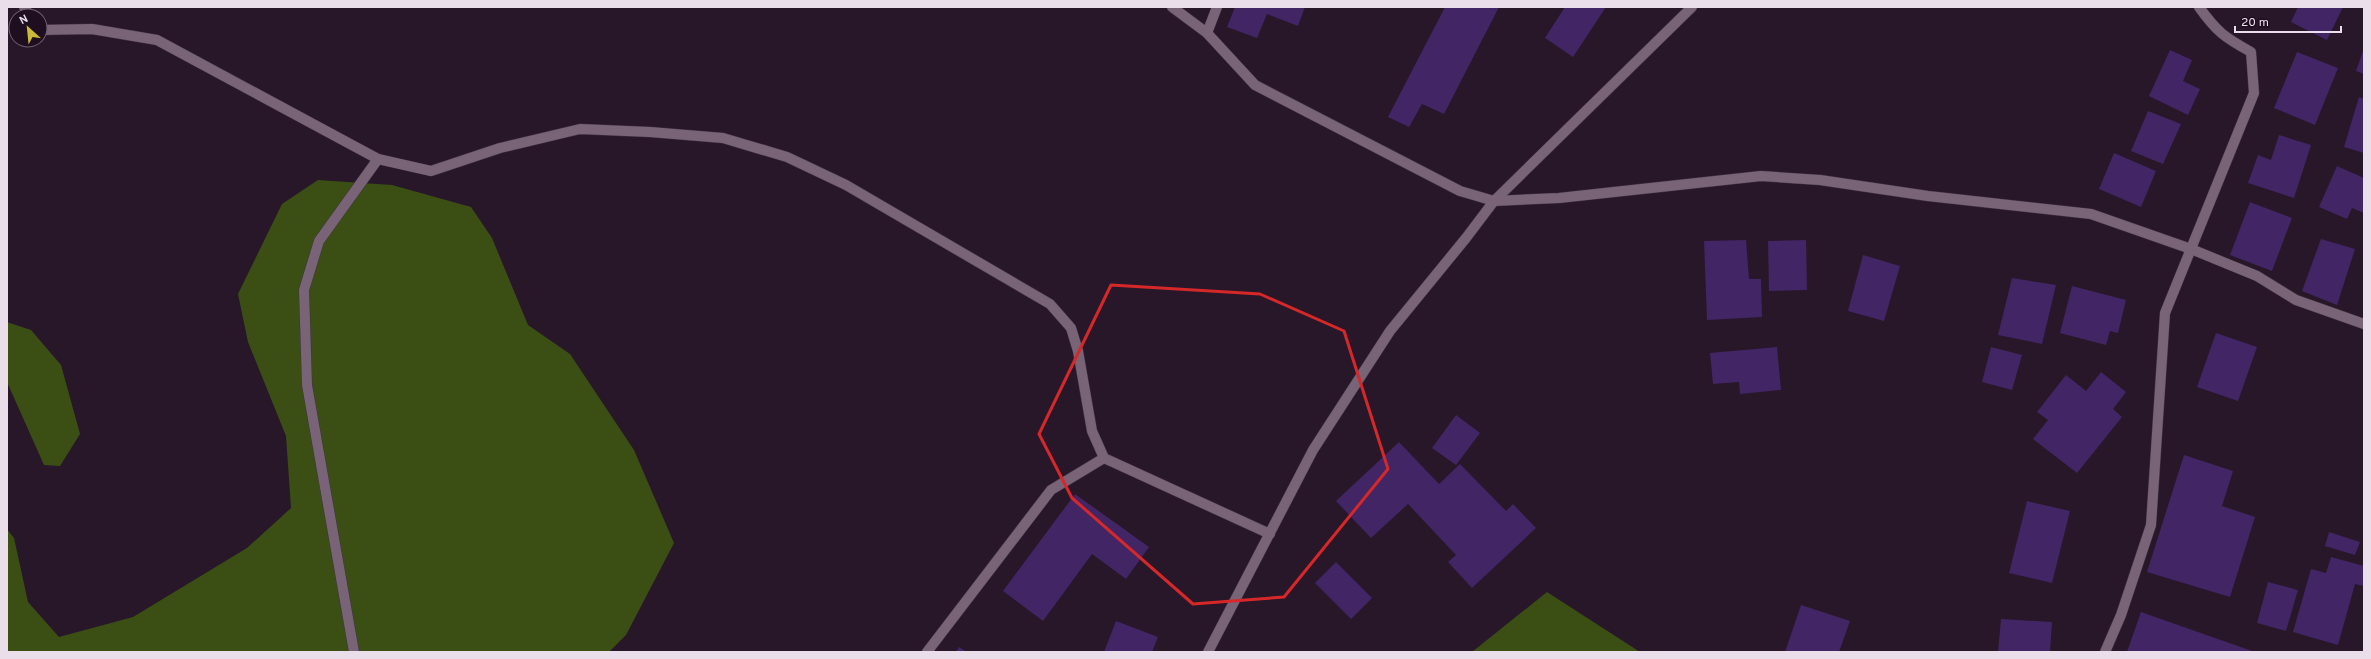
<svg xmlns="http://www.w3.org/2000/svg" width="2371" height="659" font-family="Overpass,sans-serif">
	<rect width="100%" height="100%" fill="#281729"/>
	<!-- forest -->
	<g fill="#3b4f14">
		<path d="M318 180 392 185 471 207 492 238 528 325 570 354 634 450 674 543 626 635 609 652H7V529L14 538 28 602 59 637 133 617 247 548 291 508 286 436 248 342 238 294 282 204Z"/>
		<path d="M7 322 31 330 61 365 80 434 60 466 44 465 7 382Z"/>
		<path d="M1547 592 1640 652H1472Z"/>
	</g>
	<!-- building -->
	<g fill="#412565">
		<path d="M1235 7H1305L1298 26 1267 14 1257 38 1227 27Z"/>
		<path d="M1445 7H1499L1444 114 1422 104 1409 127 1388 117Z"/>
		<path d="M1565 7H1606L1573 57 1545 38Z"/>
		<path d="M2298 7H2343L2327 40 2291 22Z"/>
		<path d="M2364 48V74L2356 71Z"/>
		<path d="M2170 50 2192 60 2183 81 2200 89 2188 115 2149 96Z"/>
		<path d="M2297 52 2338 68 2315 125 2274 108Z"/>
		<path d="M2359 97 2364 99V153L2344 147Z"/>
		<path d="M2148 111 2181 124 2163 164 2131 151Z"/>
		<path d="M2279 135 2311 145 2294 198 2248 183 2258 155 2271 160Z"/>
		<path d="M2114 153 2156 171 2141 207 2099 189Z"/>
		<path d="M2337 166 2364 178V213L2352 208 2347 219 2319 207Z"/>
		<path d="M2250 202 2292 218 2272 271 2230 255Z"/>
		<path d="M2321 239 2355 249 2337 305 2302 291Z"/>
		<path d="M1746 240 1749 279H1761L1762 317 1707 320 1704 241Z"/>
		<path d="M1806 240 1807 290 1769 291 1768 241Z"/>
		<path d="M1863 255 1900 266 1884 321 1848 311Z"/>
		<path d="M2012 278 2056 285 2042 344 1998 335Z"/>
		<path d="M2072 286 2126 300 2118 333 2110 331 2106 345 2060 333Z"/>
		<path d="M2216 333 2257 347 2238 401 2197 387Z"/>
		<path d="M1777 347 1781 390 1740 394 1739 382 1713 384 1710 353Z"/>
		<path d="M1991 347 2022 355 2012 390 1982 382Z"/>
		<path d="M2101 372 2126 392 2113 409 2122 417 2077 473 2033 439 2048 420 2037 412 2066 375 2086 391Z"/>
		<path d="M1456 415 1480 433 1456 465 1432 448Z"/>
		<path d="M1399 442 1439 484 1460 464 1506 511 1513 504 1536 528 1472 588 1448 562 1456 555 1408 504 1371 538 1336 501Z"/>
		<path d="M2184 455 2233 471 2222 506 2255 517 2230 597 2147 572Z"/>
		<path d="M1075 494 1149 547 1126 579 1092 554 1043 621 1003 591Z"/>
		<path d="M2027 501 2070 511 2052 583 2009 573Z"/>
		<path d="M2329 532 2360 542 2355 555 2325 546Z"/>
		<path d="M2331 557 2364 566V586L2355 584 2338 645 2293 632 2311 569 2326 573Z"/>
		<path d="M1336 562 1372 598 1351 619 1315 583Z"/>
		<path d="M2268 582 2298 590 2286 631 2257 623Z"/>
		<path d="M1801 605 1850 621 1839 652H1785Z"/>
		<path d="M2141 612 2255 652H2127Z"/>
		<path d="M2001 619 2052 622 2050 652H1998Z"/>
		<path d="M1116 621 1158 637 1152 652H1104Z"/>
		<path d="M959 647 967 652H956Z"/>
	</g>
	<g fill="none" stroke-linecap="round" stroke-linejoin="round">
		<!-- minor casing -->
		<g stroke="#413341" stroke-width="11">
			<g id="minor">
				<path d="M24 7 30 16"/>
				<path d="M1172 7 1207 33 1255 85 1460 191 1494 201 1559 198 1761 176 1820 180 1928 196 2091 214 2191 249 2257 276 2296 300 2364 324"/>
				<path d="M40 30 92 29 157 40 378 159 431 171 500 148 580 129 650 132 723 138 787 157 846 185 1050 304 1071 328 1078 351 1092 431 1104 458 1270 534"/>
				<path d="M1207 33 1217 7"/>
				<path d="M354 652 307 385 304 290 319 241 378 159"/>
				<path d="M927 652 1051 490 1104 458"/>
				<path d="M1208 652 1313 450 1390 331 1466 238 1494 201 1692 7"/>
				<path d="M2105 652 2121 615 2151 525 2165 313 2254 93 2251 52C2224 37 2217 32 2199 7"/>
			</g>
		</g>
		<!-- minor -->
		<use href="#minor" stroke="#786377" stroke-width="10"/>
	</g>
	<!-- marked area -->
	<path fill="none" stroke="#d62828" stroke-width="3" stroke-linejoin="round" d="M1111 285 1260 294 1344 331 1388 469 1284 597 1193 604 1072 498 1039 434Z"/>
	<!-- border -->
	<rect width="2371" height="659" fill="none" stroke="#eadeea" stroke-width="16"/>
	<!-- north arrow -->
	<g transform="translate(28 28) rotate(333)"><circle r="19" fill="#1f0e1f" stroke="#706170"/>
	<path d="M0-3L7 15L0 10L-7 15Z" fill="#cbba39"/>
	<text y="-6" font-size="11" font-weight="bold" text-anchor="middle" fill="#eadeea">N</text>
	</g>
	<!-- scale -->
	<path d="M2235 26v6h106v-6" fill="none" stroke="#eadeea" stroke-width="2"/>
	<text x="2241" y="26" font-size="12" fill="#eadeea" stroke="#1f0e1f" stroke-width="3" paint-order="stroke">20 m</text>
</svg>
